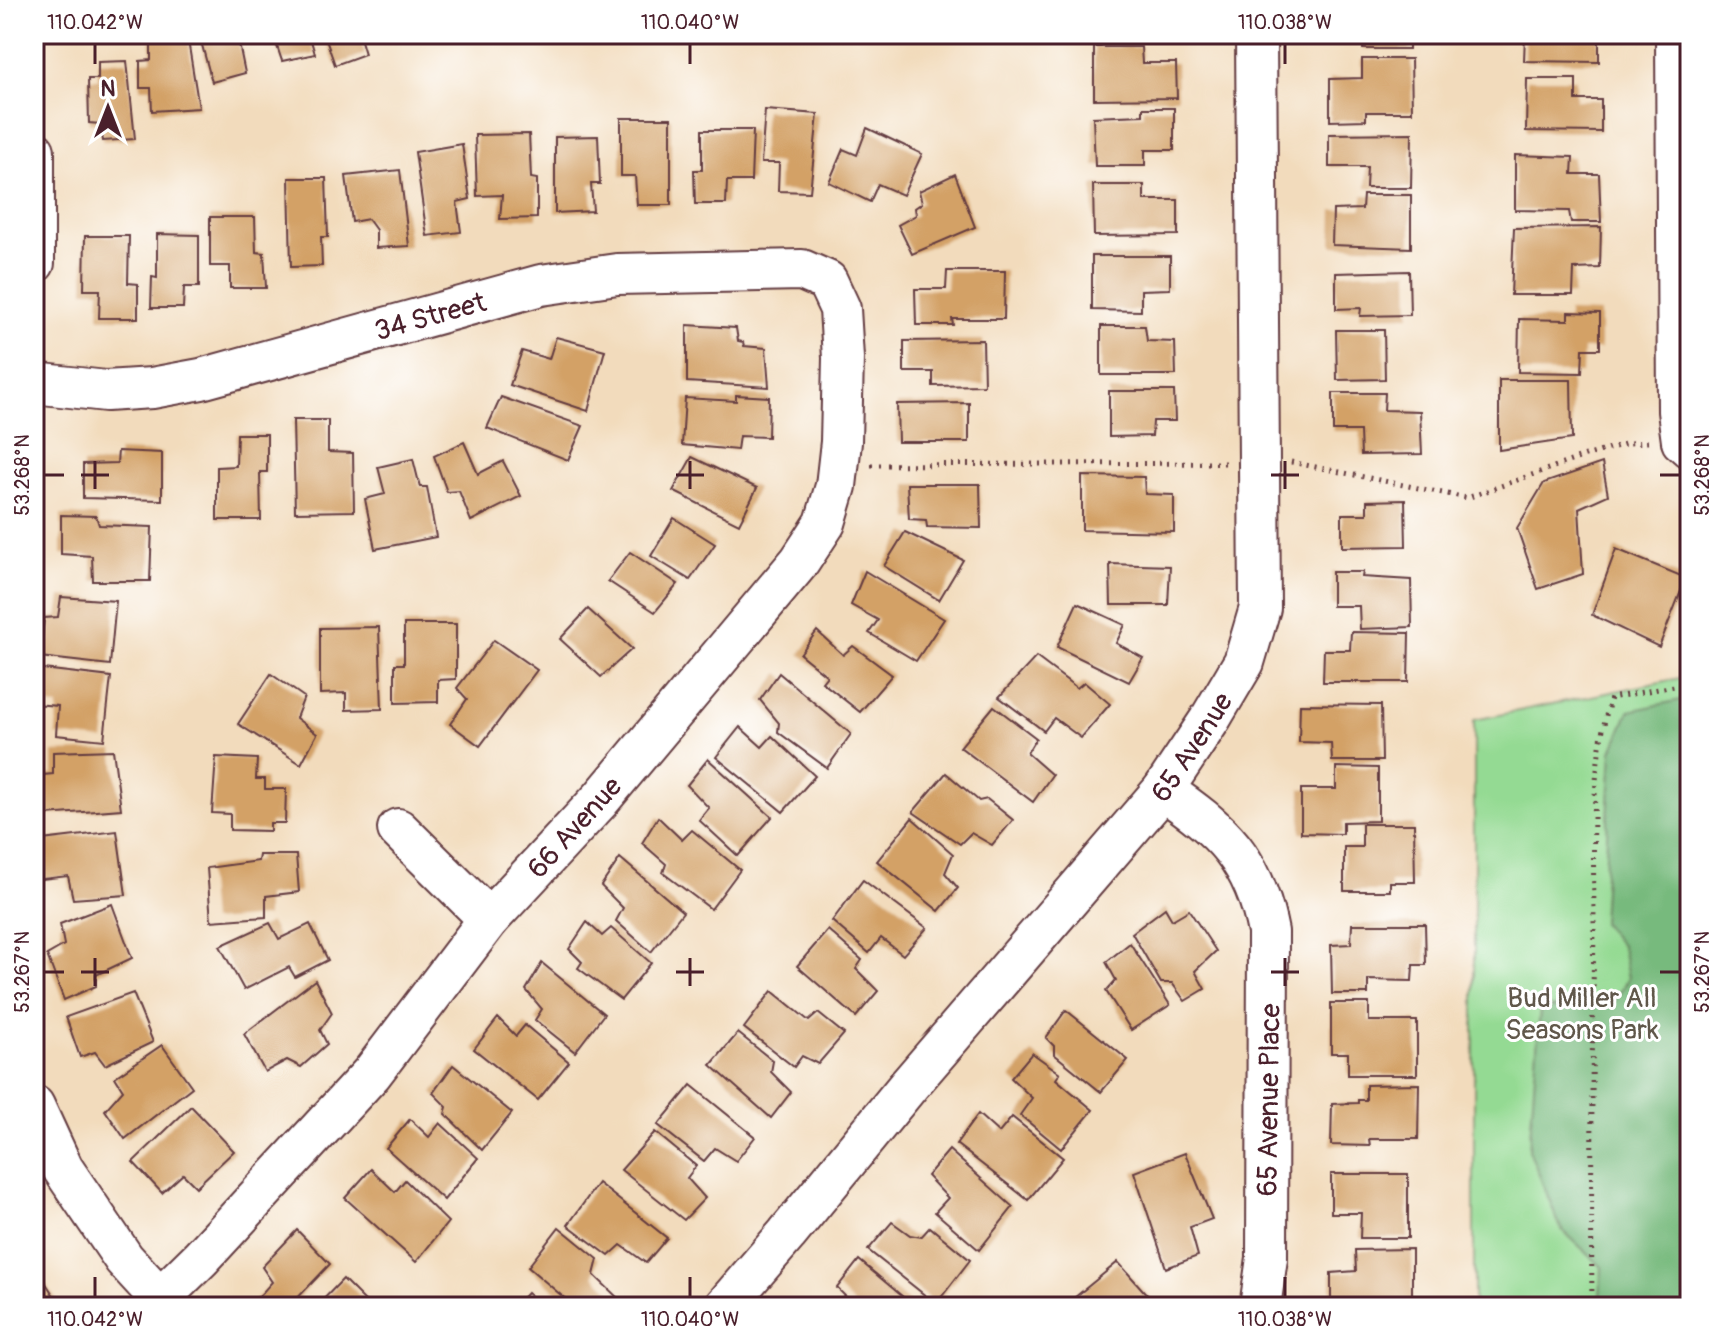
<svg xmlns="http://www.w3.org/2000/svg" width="1724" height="1341" font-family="Pangolin,sans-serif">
	<rect width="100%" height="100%" fill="#fff"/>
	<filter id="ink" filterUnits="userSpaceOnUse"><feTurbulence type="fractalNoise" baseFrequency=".0125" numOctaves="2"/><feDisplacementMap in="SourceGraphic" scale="16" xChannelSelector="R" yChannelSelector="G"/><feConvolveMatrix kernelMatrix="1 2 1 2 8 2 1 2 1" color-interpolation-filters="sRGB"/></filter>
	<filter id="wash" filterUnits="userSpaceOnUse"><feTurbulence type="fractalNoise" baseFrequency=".006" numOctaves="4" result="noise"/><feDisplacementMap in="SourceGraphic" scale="32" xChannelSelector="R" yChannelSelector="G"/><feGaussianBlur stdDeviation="1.8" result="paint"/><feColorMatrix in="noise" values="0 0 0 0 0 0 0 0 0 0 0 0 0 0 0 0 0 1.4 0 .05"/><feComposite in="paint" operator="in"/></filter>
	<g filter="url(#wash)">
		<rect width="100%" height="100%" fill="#f2dbbc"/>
		<!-- green -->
		<path fill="#94da93" stroke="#6f7c5f" stroke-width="2" d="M1690 676V1307H1474V720Z"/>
		<!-- forest -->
		<path fill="#77ba7d" stroke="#606c54" stroke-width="2" d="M1690 698V1307H1584L1600 1297 1602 1267 1561 1229 1529 1150 1540 1009 1615 1001 1628 978 1622 947 1602 923 1612 751 1629 711Z"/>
		<g id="blocks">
			<!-- building -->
			<g fill="#d3a166">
				<path d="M173 34H187L199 108 152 111 151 88H140V61L151 60V37Z"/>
				<path d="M199 34H237L245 73 212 82Z"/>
				<path d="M273 34H309L315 54 282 61Z"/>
				<path d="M324 34H359L365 54 335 65Z"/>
				<rect x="1095" y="34" width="45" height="8"/>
				<rect x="1363" y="34" width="46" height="15"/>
				<path d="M1525 34H1599V62L1524 61Z"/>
				<path d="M1094 47H1141L1142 63H1176L1177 98 1094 99Z"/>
				<path d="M1362 59H1411L1412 112H1366V120L1330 121V79L1362 78Z"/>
				<path d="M127 61 135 139 103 141 100 124 89 123 88 79H98V62Z"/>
				<path d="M1527 79H1576V100H1601V132L1526 131Z"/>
				<path d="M1143 108H1174V150H1145V166H1095L1093 117 1143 115Z"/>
				<path d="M765 110 818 114 810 192 778 191 779 163H761Z"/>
				<path d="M621 118H671V205H637L635 176H621Z"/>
				<path d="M867 128 922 154 903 195 878 184 870 202 829 182 843 149 857 155Z"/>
				<path d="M702 130H753L751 181H727L726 204H695L694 170H702Z"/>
				<path d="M1412 133 1411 188H1366L1367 167H1329V134Z"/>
				<path d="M529 134 531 178 537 179V218L500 219 502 195 477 196 475 135Z"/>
				<path d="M598 136 600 184H591L593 211 555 213V137Z"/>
				<path d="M462 144 470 199 457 202 461 232 427 236 415 152Z"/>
				<path d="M1515 155 1573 157 1572 174H1599L1601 222H1571L1569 211 1515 210Z"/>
				<path d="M400 170 409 246 376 248V230L368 219 352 222 346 176Z"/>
				<path d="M955 174 975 227 912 254 898 225 916 215 915 208 922 203 919 191Z"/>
				<path d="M289 178H326L328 237H321L322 266 291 267Z"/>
				<path d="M1093 185H1144V200H1178V235L1094 236Z"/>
				<path d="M1363 195H1411V248L1332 245 1333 210 1362 209Z"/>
				<path d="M210 217H255L256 252 264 253 266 288H230V266H210Z"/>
				<path d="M1601 227 1600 268 1574 269 1573 295H1511L1514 228Z"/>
				<path d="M157 234 199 235V287H184L183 308H151L152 277 157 278Z"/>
				<path d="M85 236H129L128 283 138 284V318H99L100 290H84Z"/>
				<path d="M1092 256H1170V289L1141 290V311L1092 310Z"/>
				<path d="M947 271H1005L1004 319H952L953 325H916L915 289H946Z"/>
				<path d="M1409 271 1410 315 1360 316 1361 308 1336 309V273Z"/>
				<path d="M1568 312 1600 313V349H1583L1582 373 1518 372 1519 319 1568 320Z"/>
				<path d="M687 325 736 328 738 341 743 342 744 346 766 348 769 387 687 382Z"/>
				<path d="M1101 326H1145L1147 341 1175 342 1176 375H1101Z"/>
				<path d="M1336 330H1384L1385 379 1337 380Z"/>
				<path d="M556 337 605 350 588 411 510 385 522 351 549 359Z"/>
				<path d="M983 340 984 385 933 386V372H904V341Z"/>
				<path d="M1499 380H1571L1572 439 1499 450Z"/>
				<path d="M1109 391H1174L1175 421H1153L1152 436 1109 437Z"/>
				<path d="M1333 393H1385L1384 410 1420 411 1422 454 1361 455 1360 431H1333Z"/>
				<path d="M736 395 769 397 768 437 739 436 737 450 682 445 685 398 736 401Z"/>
				<path d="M501 397 583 426 568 460 487 428Z"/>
				<path d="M969 403V442H898L897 404Z"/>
				<path d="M293 420H328V452L353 453 354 511 295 512Z"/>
				<path d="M237 434H267V472H260L261 520H217V467L236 466Z"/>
				<path d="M464 442 478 474 503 461 521 496 471 521 459 491 447 492 434 456Z"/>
				<path d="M118 451 162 453V500L83 498V464L117 463Z"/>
				<path d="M692 457 757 488 739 524 673 491Z"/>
				<path d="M413 459 420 487H427L436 537 375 549 365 499 385 494 378 467Z"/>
				<path d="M1602 463 1608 495 1579 508 1583 574 1538 589 1517 528 1544 483Z"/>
				<path d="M1082 476 1144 477 1145 494 1174 495V532L1082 530Z"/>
				<path d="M907 484H980L981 528 927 527 926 520 909 519Z"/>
				<path d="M1405 500 1406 546 1342 547V514H1367V501Z"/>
				<path d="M61 515 96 516 99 525 152 527 150 581H93L92 556 61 554Z"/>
				<path d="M674 518 715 544 690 580 651 556Z"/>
				<path d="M905 532 963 560 939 600 884 566Z"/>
				<path d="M1616 549 1686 578 1659 647 1592 615Z"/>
				<path d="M630 552 678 584 655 612 608 581Z"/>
				<path d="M1110 564 1170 566 1168 605H1111Z"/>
				<path d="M865 571 944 619 916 661 869 633 878 620 851 605Z"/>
				<path d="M1332 572H1363L1362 577 1411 580 1412 627 1360 629 1359 606H1332Z"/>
				<path d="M61 597 116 601 110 665 40 657 44 618 58 617Z"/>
				<path d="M1077 603 1125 625 1116 643 1143 658 1129 682 1057 647Z"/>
				<path d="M588 609 632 649 601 677 560 639Z"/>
				<path d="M404 624H456V679L438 680V702L395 703V664H404Z"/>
				<path d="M379 627 382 709 346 710V693L320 694V628Z"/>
				<path d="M817 631 843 655 853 646 892 675 860 712 822 682 827 676 800 654Z"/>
				<path d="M1351 632 1409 633 1408 682H1323L1324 650H1350Z"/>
				<path d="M494 640 537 670 480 746 450 724 467 699 457 688Z"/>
				<path d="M1036 657 1077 688 1084 682 1110 704 1081 738 1054 718 1044 731 999 697Z"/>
				<path d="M34 668 111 677 104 740 56 735 58 706 34 704Z"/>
				<path d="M779 673 851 734 827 768 778 732 779 723 760 700Z"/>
				<path d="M271 674 304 697 296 718 317 734 301 764 238 724Z"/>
				<path d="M1300 704 1381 705 1382 761H1332L1331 743 1299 742Z"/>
				<path d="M994 706 1036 738 1027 753 1052 775 1033 802 960 747Z"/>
				<path d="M740 727 762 747 772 736 815 776 783 812 716 757Z"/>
				<path d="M113 750 121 809 34 816V781H43V775L53 774V752Z"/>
				<path d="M216 757 257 759 256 779H265V789H286L285 823H270V831L230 830V814L212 813Z"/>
				<path d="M708 759 772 817 738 856 699 820 709 808 687 785Z"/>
				<path d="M1336 767 1378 768V821L1343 822V834L1301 833V789H1336Z"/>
				<path d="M946 773 979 801 987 799 1013 820 992 845 971 833 960 844 913 812Z"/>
				<path d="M658 817 682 840 692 830 740 870 711 909 663 873 666 864 642 843Z"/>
				<path d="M912 818 953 854 945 873 958 888 939 911 877 861Z"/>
				<path d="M1362 824H1414L1415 882H1390V891H1344V847H1362Z"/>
				<path d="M117 831 126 895 73 899 68 876 34 880V841Z"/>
				<path d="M259 855H296L299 892 266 896V917L211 921 207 868 258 861Z"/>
				<path d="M620 858 683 912 651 952 616 921 623 908 601 886Z"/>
				<path d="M863 880 927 928 903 955 881 938 869 953 832 921Z"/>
				<path d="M112 904 132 958 96 975V986L64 1000 47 955 64 945 60 924Z"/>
				<path d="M1165 908 1172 920 1189 910 1216 951 1195 971 1205 989 1185 1001 1172 983H1161L1132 933Z"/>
				<path d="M587 922 602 936 611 928 651 963 621 1000 578 968 582 962 569 949Z"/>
				<path d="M270 923 279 939 310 924 328 960 295 977 289 967 244 990 220 946Z"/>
				<path d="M1352 924H1425L1426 965H1413L1412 981 1368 980V994H1332L1331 945 1351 944Z"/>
				<path d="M828 930 862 960 856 969 878 991 856 1017 797 966Z"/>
				<path d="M1130 943 1170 1005 1131 1030 1106 991 1116 980 1106 962Z"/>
				<path d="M542 963 604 1014 575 1052 535 1020 542 1009 526 990Z"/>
				<path d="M315 980 332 1013 320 1030 327 1044 301 1067 287 1060 265 1072 244 1034Z"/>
				<path d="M772 991 809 1021 818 1013 844 1034 818 1064 802 1056 794 1067 744 1028Z"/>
				<path d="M133 993 153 1042 105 1065 95 1052 80 1057 66 1017Z"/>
				<path d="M1331 1003H1369V1021H1417V1075H1348V1053H1331Z"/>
				<path d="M1066 1010 1128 1060 1101 1092 1054 1054V1046L1046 1038Z"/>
				<path d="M498 1018 516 1036 525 1025 569 1062 538 1100 474 1049Z"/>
				<path d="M738 1033 773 1061 771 1072 791 1092 771 1118 711 1065Z"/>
				<path d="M162 1045 192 1087 125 1139 105 1110 123 1090 115 1077Z"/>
				<path d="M1032 1053 1060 1073 1056 1079 1093 1110 1061 1149 1020 1115 1032 1098 1011 1078Z"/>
				<path d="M453 1065 512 1113 482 1150 445 1114 447 1107 433 1093Z"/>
				<path d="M1419 1084 1418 1139H1369L1370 1146 1331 1145 1332 1104 1358 1103V1100H1366V1085Z"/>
				<path d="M691 1085 755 1137 736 1161 715 1148 704 1161 658 1125Z"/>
				<path d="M191 1106 234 1151 196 1187 183 1174 162 1193 133 1162Z"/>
				<path d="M978 1114 999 1133 1012 1117 1063 1158 1028 1200 956 1144Z"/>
				<path d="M410 1119 429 1137 440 1123 478 1158 444 1200 386 1148Z"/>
				<path d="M655 1132 696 1166 687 1178 705 1198 684 1220 621 1170Z"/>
				<path d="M949 1150 1013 1207 979 1250 935 1212 948 1198 927 1176Z"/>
				<path d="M1185 1153 1212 1219 1190 1227 1198 1256 1166 1268 1134 1172Z"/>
				<path d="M371 1169 395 1192 405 1180 448 1222 416 1262 345 1198Z"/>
				<path d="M1331 1174H1408V1238H1360L1361 1213H1331Z"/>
				<path d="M598 1183 667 1238 646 1263 621 1245 609 1256 568 1225Z"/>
				<path d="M892 1222 910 1235 921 1237 930 1227 970 1260 936 1304 868 1250Z"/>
				<path d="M559 1227 598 1259 594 1275 619 1299 613 1307H575L528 1267Z"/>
				<path d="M297 1230 330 1264 289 1307H256L253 1303 272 1282 262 1267Z"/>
				<path d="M1412 1249V1305L1331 1306V1273L1356 1271 1355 1250Z"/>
				<path d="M859 1260 915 1307H856L837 1288Z"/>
				<path d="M1118 1262 1158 1307H1063Z"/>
				<path d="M34 1265 58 1302 50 1307H34Z"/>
				<path d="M343 1279 371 1307H316Z"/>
				<path d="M527 1293 543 1307H514Z"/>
			</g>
		</g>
	</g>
	<g filter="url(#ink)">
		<use href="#blocks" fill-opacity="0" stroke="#633b41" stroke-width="2"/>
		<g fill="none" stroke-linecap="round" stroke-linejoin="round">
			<!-- minor casing -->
			<g stroke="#633b41" stroke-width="44">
				<g id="minor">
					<path d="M1676 34 1678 411 1682 441 1690 448"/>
					<path d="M34 151V263"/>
					<path id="s1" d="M34 383 106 391 152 388 201 379 541 285 617 274 802 270 827 281 840 309 843 358 841 442 836 486 825 523 800 561 600 800 489 919 372 1073 201 1258 151 1307"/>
					<path d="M1163 790C1222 830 1254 859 1268 932L1267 1258 1260 1307"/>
					<path d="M398 829 489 919"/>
					<path d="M34 1106 63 1169 124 1259 168 1307"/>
					<path id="s2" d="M724 1307 787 1234 909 1085 1163 790 1209 721 1244 662 1260 608 1256 34"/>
				</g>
			</g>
			<!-- path -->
			<g stroke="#633b41" stroke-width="5" stroke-dasharray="2 6" stroke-linecap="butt">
				<path d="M1291 462 1467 498 1579 458 1628 443 1648 442"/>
				<path d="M871 465 1225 463"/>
				<path d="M1592 1307C1591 1181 1592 1055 1594 928 1594 856 1589 766 1611 698L1690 683"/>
			</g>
			<!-- minor -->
			<use href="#minor" stroke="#fff" stroke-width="40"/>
		</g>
	</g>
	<!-- ticks -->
	<path fill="none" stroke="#4a1f2b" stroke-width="3" d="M95 44V64M690 44V64M1285 44V64M95 461V489M690 461V489M1285 461V489M44 475H64M81 475H109M676 475H704M1271 475H1299M1660 475H1680M95 958V986M690 958V986M1285 958V986M44 972H64M81 972H109M676 972H704M1271 972H1299M1660 972H1680M95 1277V1297M690 1277V1297M1285 1277V1297"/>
	<g text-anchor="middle" stroke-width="6" stroke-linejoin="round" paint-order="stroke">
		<!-- street labels -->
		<g font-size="28" fill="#4a1f2b" stroke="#fff">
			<text dy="10" stroke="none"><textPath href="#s1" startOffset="406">34 Street</textPath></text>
			<text dy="10" stroke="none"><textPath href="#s2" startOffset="730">65 Avenue</textPath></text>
			<text transform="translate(574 827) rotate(-48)" y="10">66 Avenue</text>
			<text transform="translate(1268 1100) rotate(-89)" y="10">65 Avenue Place</text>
		</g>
		<!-- park labels -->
		<g font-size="28" fill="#60574a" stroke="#fff">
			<text x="1582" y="1007">Bud Miller All<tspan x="1582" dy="32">Seasons Park</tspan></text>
		</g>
	</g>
	<!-- margin -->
	<rect width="1724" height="1341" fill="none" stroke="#fff" stroke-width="88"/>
	<!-- north arrow -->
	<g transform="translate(108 108)" stroke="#ffffff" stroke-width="6" paint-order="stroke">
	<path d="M0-6L14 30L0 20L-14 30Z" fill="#4a1f2b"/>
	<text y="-12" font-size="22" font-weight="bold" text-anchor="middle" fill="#4a1f2b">N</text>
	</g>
	<rect x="44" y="44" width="1636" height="1253" fill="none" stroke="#4a1f2b" stroke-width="3"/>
	<g font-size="20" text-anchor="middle" fill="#4a1f2b">
		<text x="95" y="29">110.042°W</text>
		<text x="690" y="29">110.040°W</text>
		<text x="1285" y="29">110.038°W</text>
		<text transform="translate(22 475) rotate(-90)" y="7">53.268°N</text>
		<text transform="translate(1702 475) rotate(-90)" y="7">53.268°N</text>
		<text transform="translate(22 972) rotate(-90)" y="7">53.267°N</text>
		<text transform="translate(1702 972) rotate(-90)" y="7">53.267°N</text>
		<text x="95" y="1326">110.042°W</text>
		<text x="690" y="1326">110.040°W</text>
		<text x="1285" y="1326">110.038°W</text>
	</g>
</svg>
